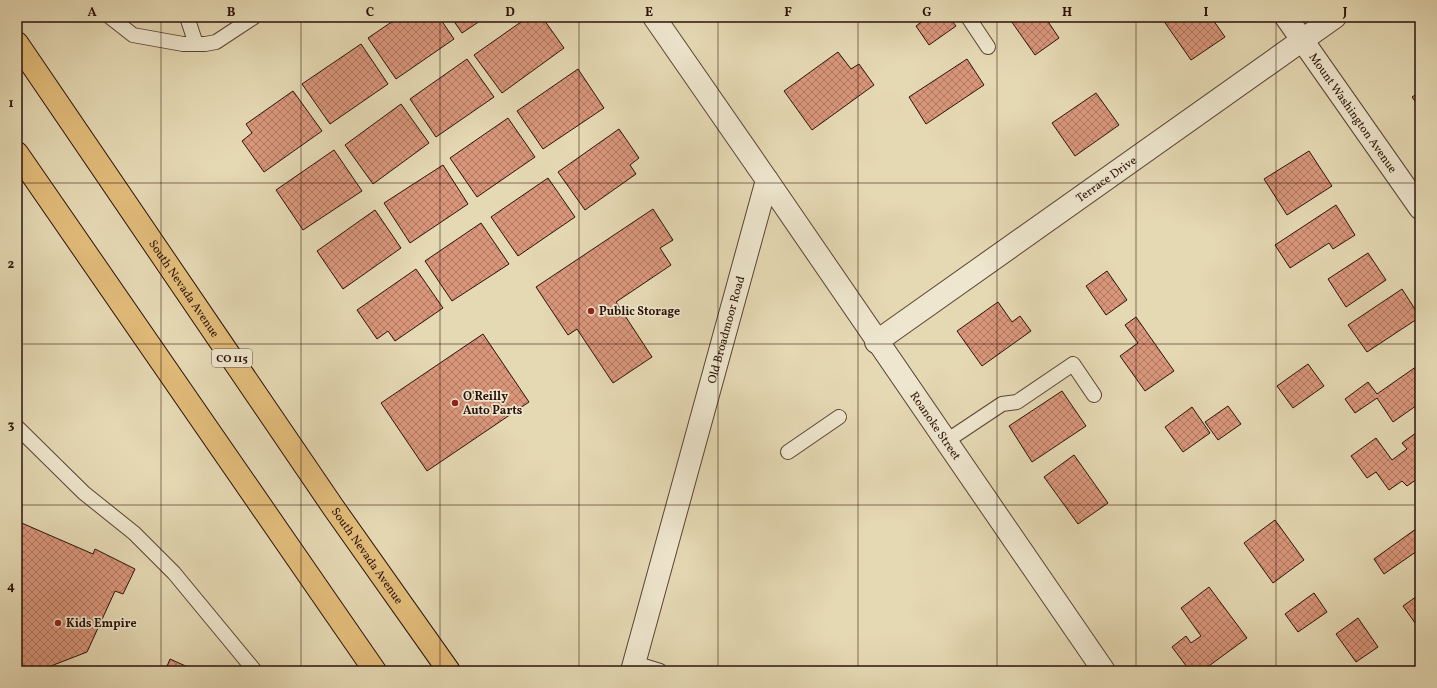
<svg xmlns="http://www.w3.org/2000/svg" width="1437" height="688" font-family="Vollkorn,serif">
	<defs>
		<pattern id="building-cross-hatch" width="8" height="8" patternUnits="userSpaceOnUse"><rect width="8" height="8" fill="#d9967b"/><path d="M0 0l8 8M0 8l8-8" fill="none" stroke="#b07963"/></pattern>
	</defs>
	<rect width="100%" height="100%" fill="#e5d9b4"/>
	<filter id="stains"><feTurbulence type="fractalNoise" baseFrequency=".005" numOctaves="4"/><feColorMatrix values="0 0 0 0 .2 0 0 0 0 .09 0 0 0 0 .02 0 0 0 .5 -.17"/></filter>
	<radialGradient id="worn" r=".72"><stop offset=".6" stop-color="#630" stop-opacity="0"/><stop offset="1" stop-color="#630" stop-opacity=".3"/></radialGradient>
	<!-- building -->
	<g fill="url(#building-cross-hatch)" stroke="#2b1208">
		<path d="M399 17H439L454 39 396 79 368 38Z"/>
		<path d="M451 17H486L462 33Z"/>
		<path d="M528 17H542L564 48 502 93 474 55Z"/>
		<path d="M928 17H949L956 26 929 45 916 26Z"/>
		<path d="M1011 17H1045L1059 38 1035 55 1009 18Z"/>
		<path d="M1161 17H1211L1225 37 1191 60Z"/>
		<path d="M361 44 388 84 330 124 302 84Z"/>
		<path d="M838 52 851 69 859 64 874 85 812 130 784 91Z"/>
		<path d="M467 59 494 97 436 137 410 99Z"/>
		<path d="M967 59 984 85 926 124 909 97Z"/>
		<path d="M578 69 604 108 543 149 517 111Z"/>
		<path d="M293 91 322 131 264 172 242 141 252 133 246 124Z"/>
		<path d="M1420 92V108L1412 97Z"/>
		<path d="M1096 93 1119 125 1075 156 1052 123Z"/>
		<path d="M401 104 429 143 373 184 345 145Z"/>
		<path d="M508 118 535 157 477 197 450 158Z"/>
		<path d="M619 129 639 158 630 165 636 174 585 210 558 172Z"/>
		<path d="M334 150 362 191 303 230 276 190Z"/>
		<path d="M1309 151 1332 186 1287 215 1264 179Z"/>
		<path d="M443 165 468 204 410 243 384 203Z"/>
		<path d="M548 178 575 217 518 256 491 217Z"/>
		<path d="M1336 205 1355 235 1333 249 1329 243 1290 268 1275 245Z"/>
		<path d="M653 209 673 240 660 248 671 265 616 302 652 357 613 383 577 329 568 335 536 287Z"/>
		<path d="M375 210 401 248 343 289 317 251Z"/>
		<path d="M481 223 509 264 452 301 425 261Z"/>
		<path d="M1368 253 1386 280 1346 307 1328 279Z"/>
		<path d="M416 269 443 308 395 341 388 331 377 339 357 310Z"/>
		<path d="M1107 271 1127 300 1106 315 1086 286Z"/>
		<path d="M1402 289 1420 317 1367 352 1348 325Z"/>
		<path d="M998 302 1012 322 1020 316 1031 331 982 366 957 331Z"/>
		<path d="M1136 317 1174 371 1145 391 1120 356 1138 343 1125 325Z"/>
		<path d="M483 334 529 402 427 471 381 403Z"/>
		<path d="M1308 364 1324 386 1293 408 1277 386Z"/>
		<path d="M1420 364V403L1393 422 1377 398 1355 413 1345 399 1368 382 1377 394Z"/>
		<path d="M1062 391 1086 426 1032 462 1009 426Z"/>
		<path d="M1228 406 1241 424 1218 440 1205 422Z"/>
		<path d="M1192 407 1210 433 1183 452 1165 427Z"/>
		<path d="M1420 430V477L1407 486 1402 481 1389 490 1376 472 1367 478 1351 456 1376 438 1392 460 1407 449 1402 443Z"/>
		<path d="M1074 455 1108 503 1078 524 1044 477Z"/>
		<path d="M1275 520 1304 560 1273 583 1244 543Z"/>
		<path d="M17 521 93 554 95 549 135 569 123 594 115 591 87 652 38 671H32L17 664Z"/>
		<path d="M1420 526V549L1384 574 1374 559Z"/>
		<path d="M1209 587 1247 638 1202 671H1190L1172 647 1186 636 1191 643 1201 636 1181 608Z"/>
		<path d="M1314 593 1327 612 1298 632 1285 614Z"/>
		<path d="M1420 594V630L1403 606Z"/>
		<path d="M1358 618 1378 647 1356 662 1336 634Z"/>
		<path d="M170 659 190 668 189 671H165Z"/>
	</g>
	<g fill="none" stroke-linecap="round" stroke-linejoin="round">
		<!-- service casing -->
		<g stroke="#5a4433" stroke-width="16">
			<g id="service">
				<path d="M110 17 133 35 183 44H205L216 42 254 17"/>
				<path d="M187 17 196 44"/>
				<path d="M968 17 988 47"/>
				<path d="M17 427 84 493 134 533 174 573 255 671"/>
				<path d="M945 442 1002 404 1017 402 1073 364 1094 395"/>
				<path d="M788 452 839 417"/>
				<path d="M634 663 660 671"/>
			</g>
		</g>
		<!-- minor casing -->
		<g stroke="#5a4433" stroke-width="24">
			<g id="minor">
				<path id="s1" d="M1286 17 1420 208"/>
				<path id="s2" d="M767 180 1104 671"/>
				<path id="s3" d="M876 342 1335 17"/>
			</g>
		</g>
		<!-- tertiary casing -->
		<g stroke="#5a4433" stroke-width="24">
			<g id="tertiary">
				<path id="s4" d="M632 671 767 180 654 17"/>
			</g>
		</g>
		<!-- trunk casing -->
		<g stroke="#2b1208" stroke-width="24">
			<g id="trunk">
				<path id="s5" d="M17 43 333 507 449 671"/>
				<path d="M17 153 375 671"/>
			</g>
		</g>
		<!-- service -->
		<use href="#service" stroke="#eee6ce" stroke-width="14"/>
		<!-- minor -->
		<use href="#minor" stroke="#eee6ce" stroke-width="22"/>
		<!-- tertiary -->
		<use href="#tertiary" stroke="#eee6ce" stroke-width="22"/>
		<!-- trunk -->
		<use href="#trunk" stroke="#e2bc7a" stroke-width="22"/>
	</g>
	<!-- grid -->
	<path fill="none" stroke="#2b1208" stroke-width="1" stroke-opacity="0.55" d="M161 17V671M301 17V671M440 17V671M579 17V671M718 17V671M858 17V671M997 17V671M1136 17V671M1276 17V671M17 183H1420M17 344H1420M17 505H1420"/>
	<!-- markers -->
	<g fill="#8f2418" stroke="#eee6ce" stroke-width="1.5">
		<circle cx="591" cy="311" r="4"/>
		<circle cx="455" cy="403" r="4"/>
		<circle cx="58" cy="623" r="4"/>
	</g>
	<g text-anchor="middle" stroke-width="3.5" stroke-linejoin="round" paint-order="stroke">
		<!-- shield labels -->
		<rect fill="#eee6ce" stroke="#665243" stroke-width="1" x="212" y="349" width="40" height="18" rx="3"/>
		<g font-size="11" font-weight="bold" fill="#2b1208">
			<text x="232" y="362">CO 115</text>
		</g>
		<!-- street labels -->
		<g font-size="12" fill="#2b1208" stroke="#eee6ce">
			<text dy="4" stroke="none"><textPath href="#s1" startOffset="117">Mount Washington Avenue</textPath></text>
			<text dy="4" stroke="none"><textPath href="#s3" startOffset="282">Terrace Drive</textPath></text>
			<text dy="4" stroke="none"><textPath href="#s5" startOffset="297">South Nevada Avenue</textPath></text>
			<text dy="4" stroke="none"><textPath href="#s4" startOffset="354">Old Broadmoor Road</textPath></text>
			<text dy="4" stroke="none"><textPath href="#s2" startOffset="298">Roanoke Street</textPath></text>
			<text dy="4" stroke="none"><textPath href="#s5" startOffset="621">South Nevada Avenue</textPath></text>
		</g>
		<!-- poi labels -->
		<g font-size="12" font-weight="bold" fill="#2b1208" stroke="#eee6ce" text-anchor="start">
			<text x="599" y="315">Public Storage</text>
			<text x="463" y="400">O'Reilly<tspan x="463" dy="14">Auto Parts</tspan></text>
			<text x="66" y="627">Kids Empire</text>
		</g>
	</g>
	<!-- margin -->
	<rect width="1437" height="688" fill="none" stroke="#e5d9b4" stroke-width="44"/>
	<rect x="22" y="22" width="1393" height="644" fill="none" stroke="#2b1208" stroke-width="1.5"/>
	<g font-size="13" text-anchor="middle" font-weight="bold" fill="#2b1208">
		<text x="92" y="16">A</text>
		<text x="231" y="16">B</text>
		<text x="370" y="16">C</text>
		<text x="510" y="16">D</text>
		<text x="649" y="16">E</text>
		<text x="788" y="16">F</text>
		<text x="927" y="16">G</text>
		<text x="1067" y="16">H</text>
		<text x="1206" y="16">I</text>
		<text x="1345" y="16">J</text>
		<text x="11" y="107">1</text>
		<text x="11" y="268">2</text>
		<text x="11" y="429">3</text>
		<text x="11" y="590">4</text>
	</g>
	<rect width="100%" height="100%" filter="url(#stains)"/>
	<rect width="100%" height="100%" fill="url(#worn)"/>
</svg>
